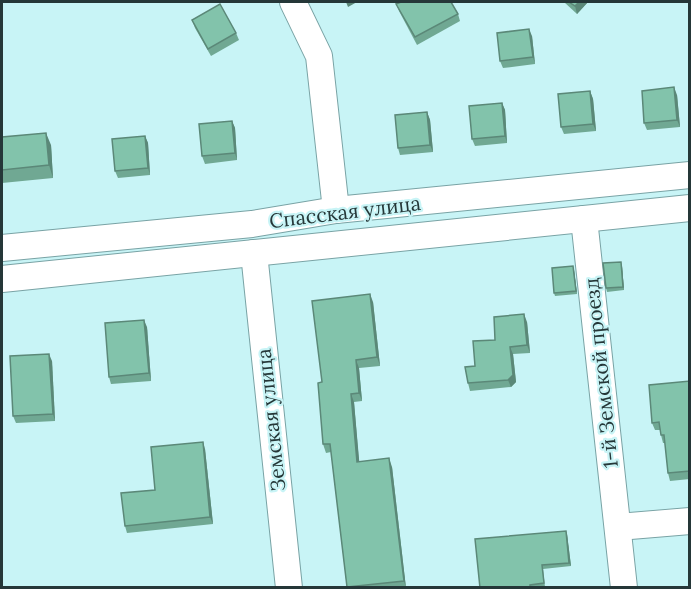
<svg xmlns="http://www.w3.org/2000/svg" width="691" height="589" font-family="Lora,serif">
	<rect width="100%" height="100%" fill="#c8f4f6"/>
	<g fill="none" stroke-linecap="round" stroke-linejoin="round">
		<!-- minor casing -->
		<g stroke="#79a3a5" stroke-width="28">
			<g id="minor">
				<path d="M293 2 319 56 336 210"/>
				<path d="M584 219 624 588"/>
				<path d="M2 248 252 224 336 210 690 175"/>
				<path d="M254 253 289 588"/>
				<path d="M2 279 690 208"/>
				<path d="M618 527 690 521"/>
			</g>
		</g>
		<!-- minor -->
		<use href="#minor" stroke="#fff" stroke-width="26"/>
	</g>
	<!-- wall -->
	<g fill="#70a893">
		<path d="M564 2H588L577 14Z"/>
		<path d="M396 4 458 14 460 21 417 45 399 11Z"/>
		<path d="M192 20 236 33 239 40 211 56 195 28Z"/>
		<path d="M532 36 535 64 503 68 500 61Z"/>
		<path d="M590 91 593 99 596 131 564 134 561 127Z"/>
		<path d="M677 95 680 127 647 130 644 123Z"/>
		<path d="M502 103 505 110 507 143 475 146 472 139Z"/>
		<path d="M427 112 430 120 433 152 400 155 398 148Z"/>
		<path d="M232 121 235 128 237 160 205 164 202 156Z"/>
		<path d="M145 136 148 143 150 175 118 178 115 171Z"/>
		<path d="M2 137 51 145 53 178 2 183Z"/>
		<path d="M573 266 574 270 577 294 555 296 554 293Z"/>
		<path d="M622 266 624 290 607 292 606 288Z"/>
		<path d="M373 302 380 366 359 368 362 401 354 402 359 462 392 467 406 588H347L331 452 326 453 323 444 322 382Z"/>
		<path d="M527 322 530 353 513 354 516 382 511 387 470 391 468 383 475 366 495 340Z"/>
		<path d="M147 327 151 381 111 384 109 377Z"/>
		<path d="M52 361 55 421 16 423 13 416Z"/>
		<path d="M690 381V479L670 481 668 473 665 443H663L661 435 660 430H655L652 423Z"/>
		<path d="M205 449 213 524 127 533 125 526 155 490Z"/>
		<path d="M566 531 567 534 571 566 543 569 545 587 480 588Z"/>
	</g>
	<!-- shaded-wall -->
	<g fill="#5b8878">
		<path d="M346 2H357L348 7Z"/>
		<path d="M579 2H588L577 14 575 6Z"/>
		<path d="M529 29 532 36 535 64 533 57Z"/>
		<path d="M674 87 677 95 680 127 677 120Z"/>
		<path d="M590 91 593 99 596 131 593 124Z"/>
		<path d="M502 103 505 110 507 143 505 136Z"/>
		<path d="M427 112 430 120 433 152 430 145Z"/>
		<path d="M232 121 235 128 237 160 235 153Z"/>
		<path d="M46 133 51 145 53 178 49 165Z"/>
		<path d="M145 136 148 143 150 175 148 168Z"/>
		<path d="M621 262 622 266 624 290 623 287Z"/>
		<path d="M573 266 574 270 577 294 576 291Z"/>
		<path d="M370 294 373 302 380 366 377 357Z"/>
		<path d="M524 314 527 322 530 353 527 345Z"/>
		<path d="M144 320 147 327 151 381 149 373Z"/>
		<path d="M510 347 513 354 516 382 511 387 508 380Z"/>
		<path d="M49 354 52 361 55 421 53 414Z"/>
		<path d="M356 360 359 368 362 401 359 393Z"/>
		<path d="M351 394 354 402 360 470 357 462Z"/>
		<path d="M203 442 205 449 213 524 210 517Z"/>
		<path d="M389 458 392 467 406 588 404 581Z"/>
		<path d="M566 531 567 534 571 566 569 563Z"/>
	</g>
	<!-- building -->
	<g fill="#82c3ab" stroke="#5b8878" stroke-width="1.5">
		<path d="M401 2H451L458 14 415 37 396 4Z"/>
		<path d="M569 2H579L575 6Z"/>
		<path d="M220 4 236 33 208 49 192 20Z"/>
		<path d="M529 29 533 57 500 61 497 33Z"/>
		<path d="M674 87 677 120 644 123 642 91Z"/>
		<path d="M590 91 593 124 561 127 558 94Z"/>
		<path d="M502 103 505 136 472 139 469 106Z"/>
		<path d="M427 112 430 145 398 148 395 115Z"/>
		<path d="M232 121 235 153 202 156 199 124Z"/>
		<path d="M46 133 49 165 2 170V137Z"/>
		<path d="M145 136 148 168 115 171 112 139Z"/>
		<path d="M621 262 623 287 606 288 603 263Z"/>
		<path d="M573 266 576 291 554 293 552 268Z"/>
		<path d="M370 294 377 357 356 360 359 393 351 394 357 462 389 458 404 581 347 587 330 444H323L318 383 322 382 312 301Z"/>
		<path d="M524 314 527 345 510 347 513 375 508 380 468 383 465 367 475 366 473 341 495 340 494 317Z"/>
		<path d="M144 320 149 373 109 377 105 323Z"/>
		<path d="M49 354 53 414 13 416 10 356Z"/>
		<path d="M690 381V471L668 473 664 435H661L659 422 652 423 649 385Z"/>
		<path d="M203 442 210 517 125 526 121 493 155 490 151 447Z"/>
		<path d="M566 531 569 563 542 565 544 583 530 585V588H480L475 539Z"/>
	</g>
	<g text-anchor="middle" stroke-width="4.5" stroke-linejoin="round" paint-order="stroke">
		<!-- street labels -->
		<g font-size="20" fill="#253738" stroke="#c8f4f6">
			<text transform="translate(345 212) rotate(-7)" y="7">Спасская улица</text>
			<text transform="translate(601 373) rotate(-96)" y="7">1-й Земской проезд</text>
			<text transform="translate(271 420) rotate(-96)" y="7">Земская улица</text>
		</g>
	</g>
	<!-- border -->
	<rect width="691" height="589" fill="none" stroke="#253738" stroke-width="6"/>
</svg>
